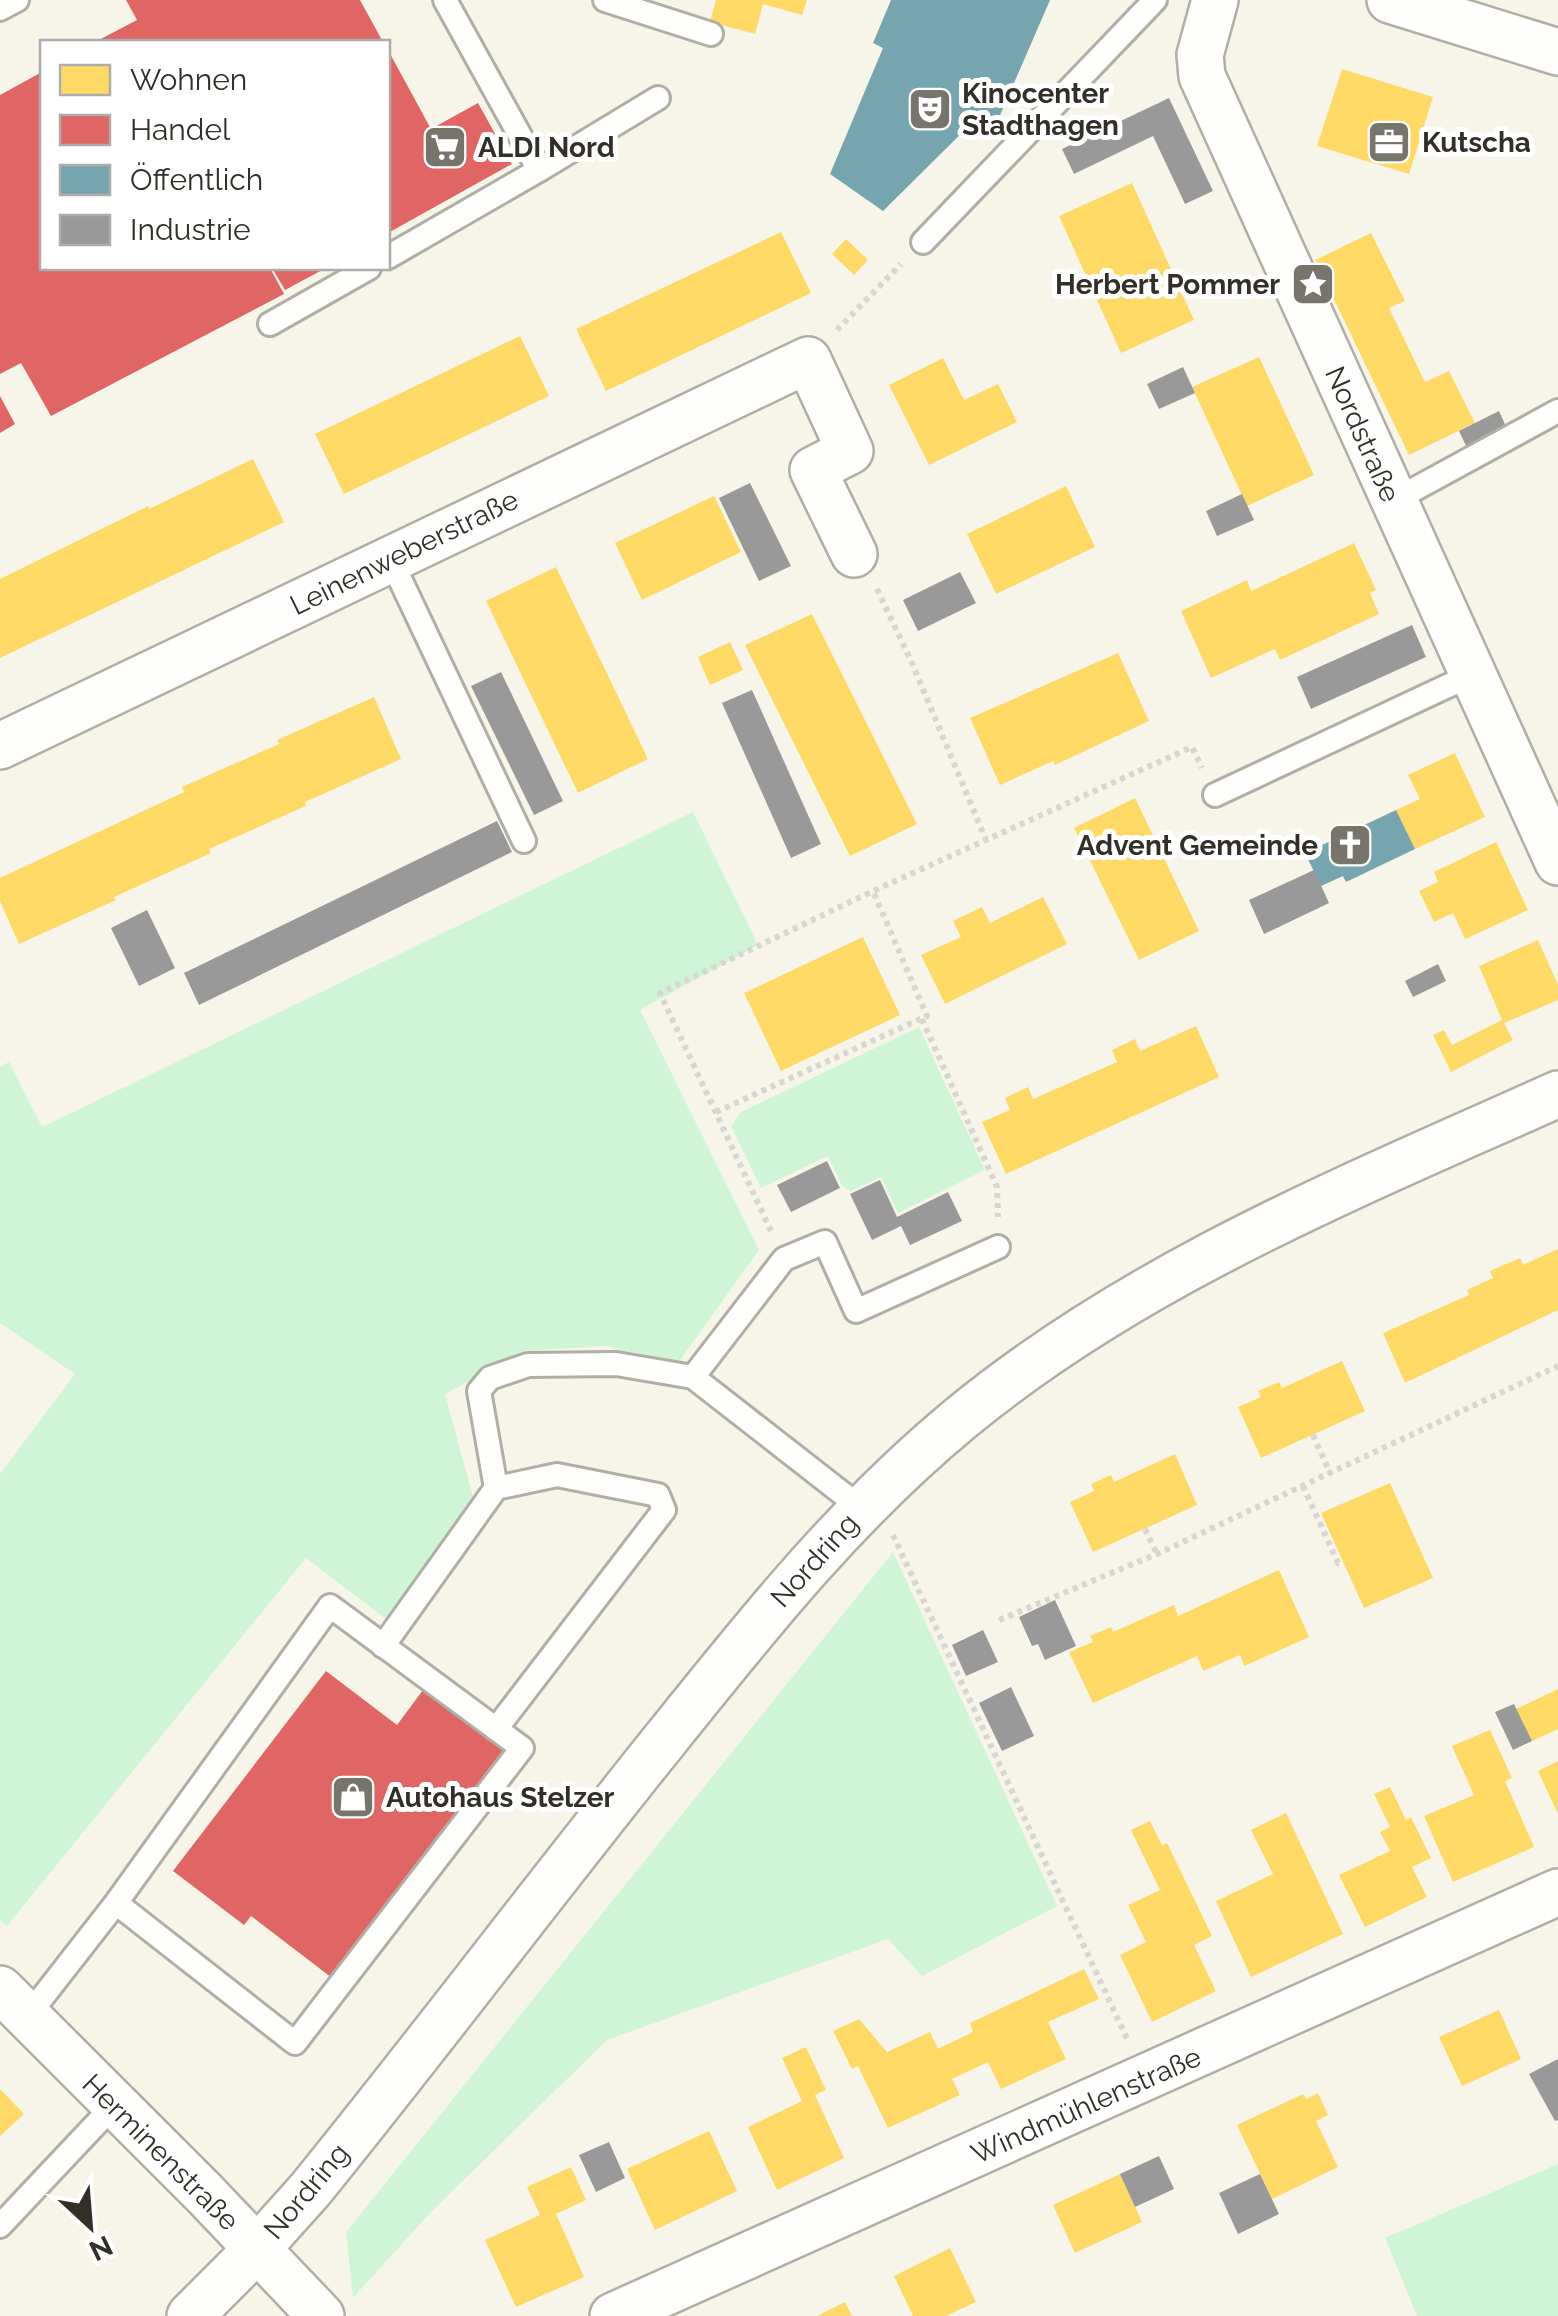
<svg xmlns="http://www.w3.org/2000/svg" width="1558" height="2316" font-family="Raleway,sans-serif">
	<rect width="100%" height="100%" fill="#f7f5e9"/>
	<!-- green -->
	<g fill="#d0f5d6">
		<path d="M693 812 758 945 640 1010 759 1250 673 1370 608 1346 525 1351 445 1394 475 1504 390 1622 306 1558 7 1926 0 1920V1474L75 1374 0 1323V1067L9 1062 42 1127Z"/>
		<path d="M919 1027 985 1170 898 1213 881 1177 851 1191 842 1186 828 1156 761 1188 731 1126 741 1112Z"/>
		<path d="M893 1552 1057 1906 922 1976 888 1939 607 2040 430 2213 353 2298 346 2232Z"/>
		<path d="M1558 2164V2316H1417L1385 2238Z"/>
	</g>
	<!-- homes -->
	<g fill="#ffd966">
		<path d="M716 0H807L802 15 763 4 755 34 710 22Z"/>
		<path d="M1342 69 1433 97 1409 174 1317 146Z"/>
		<path d="M1132 183 1194 320 1121 353 1059 216Z"/>
		<path d="M781 232 811 293 606 391 576 329Z"/>
		<path d="M1371 233 1405 301 1389 308 1425 382 1449 371 1475 423 1409 455 1315 260Z"/>
		<path d="M846 239 868 260 854 275 832 254Z"/>
		<path d="M520 336 549 396 344 494 315 434Z"/>
		<path d="M1259 357 1314 475 1247 506 1192 387Z"/>
		<path d="M943 358 964 400 998 384 1017 422 929 465 889 385Z"/>
		<path d="M253 459 284 522 0 658V579L148 506 149 509Z"/>
		<path d="M1066 486 1095 547 996 594 967 534Z"/>
		<path d="M714 496 741 552 642 600 615 543Z"/>
		<path d="M1354 543 1376 590 1370 593 1379 614 1280 660 1275 649 1211 678 1181 611 1247 580 1251 591Z"/>
		<path d="M556 567 648 759 578 793 486 601Z"/>
		<path d="M812 614 917 824 850 856 745 645Z"/>
		<path d="M730 642 743 670 710 685 698 657Z"/>
		<path d="M1118 653 1149 721 1055 765 1053 761 1000 785 970 718Z"/>
		<path d="M374 697 401 759 305 802 306 806 209 849 211 853 114 897 116 900 19 944 0 901V878L184 792 182 787 279 744 277 740Z"/>
		<path d="M1455 753 1485 817 1415 849 1396 810 1420 799 1408 775Z"/>
		<path d="M1135 798 1199 931 1139 960 1074 828Z"/>
		<path d="M1496 842 1528 910 1465 939 1453 913 1434 922 1419 891 1438 882 1434 872Z"/>
		<path d="M1043 897 1067 944 945 1004 921 955 961 937 953 921 982 907 990 923Z"/>
		<path d="M863 937 900 1015 781 1071 744 993Z"/>
		<path d="M1538 940 1558 985V1000L1504 1023 1513 1040 1451 1072 1433 1035 1444 1030 1452 1045 1502 1020 1479 966Z"/>
		<path d="M1196 1026 1219 1077 1006 1174 982 1122 1010 1110 1005 1098 1028 1087 1033 1099 1117 1062 1112 1050 1135 1039 1140 1051Z"/>
		<path d="M1558 1249V1310L1405 1383 1383 1333 1469 1295 1467 1290 1493 1278 1490 1271 1520 1258 1523 1265Z"/>
		<path d="M1342 1361 1365 1411 1261 1458 1238 1407 1261 1397 1258 1391 1279 1382 1282 1388Z"/>
		<path d="M1175 1454 1197 1505 1093 1552 1070 1502 1094 1491 1091 1484 1111 1475 1114 1482Z"/>
		<path d="M1390 1483 1433 1578 1364 1608 1321 1513Z"/>
		<path d="M1279 1570 1309 1637 1244 1666 1240 1655 1203 1671 1197 1656 1093 1703 1069 1652 1093 1642 1090 1636 1111 1627 1113 1632 1174 1605 1178 1616Z"/>
		<path d="M1558 1689V1729L1532 1741 1516 1709Z"/>
		<path d="M1490 1730 1512 1778 1505 1781 1534 1847 1453 1882 1424 1816 1474 1795 1452 1746Z"/>
		<path d="M1558 1761V1814L1538 1771Z"/>
		<path d="M1390 1787 1406 1820 1411 1817 1431 1858 1412 1867 1427 1897 1365 1927 1339 1875 1390 1851 1380 1832 1390 1827 1374 1794Z"/>
		<path d="M1286 1813 1343 1934 1251 1977 1216 1901 1273 1874 1251 1830Z"/>
		<path d="M1150 1821 1162 1845 1167 1843 1212 1936 1194 1945 1216 1991 1152 2022 1120 1955 1146 1942 1128 1905 1160 1890 1131 1830Z"/>
		<path d="M1084 1969 1099 1999 1048 2022 1066 2059 1001 2089 988 2062 952 2079 960 2095 888 2128 858 2066 852 2069 833 2031 859 2019 887 2052 930 2032 938 2049 973 2032 970 2023Z"/>
		<path d="M1499 2010 1521 2059 1462 2086 1439 2037Z"/>
		<path d="M806 2047 826 2090 815 2095 844 2158 777 2190 748 2127 802 2101 782 2058Z"/>
		<path d="M0 2089 24 2114 0 2136Z"/>
		<path d="M1318 2093 1328 2115 1316 2121 1338 2167 1272 2199 1237 2125 1303 2094 1306 2099Z"/>
		<path d="M709 2131 737 2191 655 2230 627 2169Z"/>
		<path d="M571 2167 586 2200 556 2214 584 2277 516 2307 485 2240 540 2215 527 2187Z"/>
		<path d="M1120 2174 1142 2222 1075 2253 1053 2205Z"/>
		<path d="M950 2248 976 2302 946 2316H913L894 2276Z"/>
		<path d="M845 2302 852 2316H817Z"/>
	</g>
	<!-- shops -->
	<g fill="#e06666">
		<path d="M126 0H360L383 42H95L137 20Z"/>
		<path d="M388 50 431 129 478 103 512 164 388 233Z"/>
		<path d="M42 72V268H270L284 294 51 416 21 363 0 374V95Z"/>
		<path d="M272 268H326L285 290Z"/>
		<path d="M0 396 15 424 0 433Z"/>
		<path d="M326 1671 397 1725 426 1686 512 1750 336 1981 251 1916 244 1925 173 1871Z"/>
	</g>
	<!-- public -->
	<g fill="#76a5af">
		<path d="M891 0H1050L998 120 982 113 883 211 830 174 883 48 873 43Z"/>
		<path d="M1396 810 1415 849 1346 882 1343 876 1321 886 1305 853Z"/>
	</g>
	<!-- industry -->
	<g fill="#999">
		<path d="M1169 98 1213 191 1185 204 1153 136 1074 174 1062 149Z"/>
		<path d="M1183 367 1195 393 1159 409 1147 384Z"/>
		<path d="M1499 411 1508 431 1468 450 1459 431Z"/>
		<path d="M750 483 791 566 759 581 719 498Z"/>
		<path d="M1242 494 1254 520 1217 536 1206 511Z"/>
		<path d="M960 572 976 603 918 631 903 600Z"/>
		<path d="M1412 625 1426 657 1311 709 1297 677Z"/>
		<path d="M501 672 563 801 534 815 471 686Z"/>
		<path d="M752 690 821 844 791 858 722 703Z"/>
		<path d="M497 821 512 852 199 1005 184 973Z"/>
		<path d="M1314 870 1329 903 1264 934 1249 900Z"/>
		<path d="M147 910 175 968 139 986 111 928Z"/>
		<path d="M1438 964 1446 981 1413 997 1405 981Z"/>
		<path d="M827 1161 840 1188 791 1212 777 1185Z"/>
		<path d="M880 1180 897 1217 948 1192 962 1221 910 1245 901 1226 872 1240 850 1194Z"/>
		<path d="M1055 1600 1076 1646 1045 1660 1038 1644 1032 1646 1019 1617Z"/>
		<path d="M983 1630 998 1662 966 1676 952 1645Z"/>
		<path d="M1011 1687 1034 1736 1002 1751 979 1703Z"/>
		<path d="M1514 1704 1532 1741 1513 1750 1495 1712Z"/>
		<path d="M1558 2059V2120L1555 2121 1529 2074Z"/>
		<path d="M609 2142 625 2178 596 2192 579 2155Z"/>
		<path d="M1159 2156 1174 2189 1135 2207 1120 2174Z"/>
		<path d="M1260 2174 1279 2214 1238 2234 1219 2193Z"/>
	</g>
	<g fill="none" stroke-linecap="round" stroke-linejoin="round">
		<!-- service casing -->
		<g stroke="#b0aea5" stroke-width="28">
			<g id="service">
				<path d="M605 0 711 34"/>
				<path d="M0 9 17 0"/>
				<path d="M539 170 658 98"/>
				<path d="M923 242 1155 0"/>
				<path d="M388 257 539 170 445 0"/>
				<path d="M270 324 369 268"/>
				<path d="M1393 501 1558 411"/>
				<path d="M390 558 524 841"/>
				<path d="M1215 795 1471 675"/>
				<path d="M693 1377 784 1259 825 1242 856 1311 998 1247"/>
				<path d="M496 1488 479 1391 490 1378 528 1365 616 1364 693 1377 861 1508"/>
				<path d="M383 1646 496 1488 557 1475 658 1495 664 1510 496 1729"/>
				<path d="M27 2017 116 1903 330 1606 522 1748 295 2043 116 1903"/>
				<path d="M0 2226 114 2105"/>
			</g>
		</g>
		<!-- minor casing -->
		<g stroke="#b0aea5" stroke-width="50">
			<g id="minor">
				<path d="M1215 0 1200 55 1202 76 1558 862"/>
				<path d="M1390 0 1558 52"/>
				<path d="M0 746 808 360 850 451 813 470 854 554"/>
				<path d="M0 1989 205 2194 321 2316"/>
				<path d="M190 2316 257 2249 310 2190C431 2041 547 1886 668 1736 761 1620 846 1513 961 1418 1137 1273 1353 1186 1558 1094"/>
				<path d="M613 2316 1558 1892"/>
			</g>
		</g>
		<!-- path -->
		<g stroke="#d8d6d3" stroke-width="6" stroke-dasharray="5 5" stroke-linecap="butt">
			<path d="M837 330 901 264"/>
			<path d="M877 589 912 663 986 840"/>
			<path d="M922 1019 997 1187 998 1217"/>
			<path d="M716 1112 927 1016 873 891"/>
			<path d="M771 1231 660 993 873 891 1192 747 1202 768"/>
			<path d="M1313 1435 1330 1473"/>
			<path d="M1303 1486 1338 1563 1343 1561"/>
			<path d="M1145 1529 1157 1554"/>
			<path d="M893 1535 1128 2041"/>
			<path d="M999 1620 1157 1554 1558 1366"/>
		</g>
		<!-- service -->
		<use href="#service" stroke="#fefefc" stroke-width="22"/>
		<!-- minor -->
		<use href="#minor" stroke="#fefefc" stroke-width="45"/>
	</g>
	<!-- icons -->
	<defs>
		<g id="theatre-square" transform="scale(2.25)"><rect x="-9" y="-9" width="18" height="18" rx="4" fill="#76746b" stroke="#fff"/><path d="M-5-5.5Q0-4 5-5.5V0Q5 5 0 6Q-5 5-5 0ZM-3.3-2.5H-1v1.5H-3.3ZM1-2.5H3.3v1.5H1ZM-2.8 1Q0 5.5 2.8 1Z" fill="#fff"/></g>
		<g id="office-square" transform="scale(2.25)"><rect x="-9" y="-9" width="18" height="18" rx="4" fill="#76746b" stroke="#fff"/><path d="M-6-3h4V-5.5h4V-3h4V5H-6ZM-1-4.5V-3h2v-1.5ZM-6 0V1H6V0Z" fill="#fff"/></g>
		<g id="supermarket-square" transform="scale(2.25)"><rect x="-9" y="-9" width="18" height="18" rx="4" fill="#76746b" stroke="#fff"/><path d="M-6-5.5h2.5l.6 2H6L4.5 2H-2.5L-4.4-4H-6ZM-1.5 3.2a1.3 1.3 0 1 0 .1 0ZM3 3.2a1.3 1.3 0 1 0 .1 0Z" fill="#fff"/></g>
		<g id="sight-square" transform="scale(2.25)"><rect x="-9" y="-9" width="18" height="18" rx="4" fill="#76746b" stroke="#fff"/><path d="M0-6L1.8-2.2L6-1.7L2.9 1.2L3.7 5.4L0 3.3L-3.7 5.4L-2.9 1.2L-6-1.7L-1.8-2.2Z" fill="#fff"/></g>
		<g id="church-square" transform="scale(2.25)"><rect x="-9" y="-9" width="18" height="18" rx="4" fill="#76746b" stroke="#fff"/><path d="M-1.2-6h2.4v3.5h3.3v2.4h-3.3V6h-2.4V-.1h-3.3v-2.4h3.3Z" fill="#fff"/></g>
		<g id="shop-square" transform="scale(2.25)"><rect x="-9" y="-9" width="18" height="18" rx="4" fill="#76746b" stroke="#fff"/><path d="M-5-2.5h2.3a2.7 3.5 0 0 1 5.4 0H5L5.5 6h-11ZM-1.5-2.5h3a1.5 2.3 0 0 0-3 0Z" fill="#fff"/></g>
	</defs>
	<g fill-rule="evenodd">
		<use href="#theatre-square" x="930" y="109"/>
		<use href="#office-square" x="1389" y="142"/>
		<use href="#supermarket-square" x="445" y="147"/>
		<use href="#sight-square" x="1313" y="284"/>
		<use href="#church-square" x="1350" y="845"/>
		<use href="#shop-square" x="353" y="1797"/>
	</g>
	<g text-anchor="middle" stroke-width="10" stroke-linejoin="round" paint-order="stroke">
		<!-- poi labels -->
		<g font-size="28" font-weight="bold" fill="#312f27" stroke="#fff" text-anchor="start">
			<text x="962" y="103">Kinocenter<tspan x="962" dy="32">Stadthagen</tspan></text>
			<text x="1422" y="152">Kutscha</text>
			<text x="478" y="157">ALDI Nord</text>
			<text x="1280" y="294" text-anchor="end">Herbert Pommer</text>
			<text x="1318" y="855" text-anchor="end">Advent Gemeinde</text>
			<text x="386" y="1807">Autohaus Stelzer</text>
		</g>
		<!-- street labels -->
		<g font-size="28" fill="#312f27" stroke="#fff">
			<text transform="translate(1363 434) rotate(66)" y="10">Nordstraße</text>
			<text transform="translate(404 552) rotate(-26)" y="10">Leinenweberstraße</text>
			<text transform="translate(814 1560) rotate(-48)" y="10">Nordring</text>
			<text transform="translate(1086 2105) rotate(-24)" y="10">Windmühlenstraße</text>
			<text transform="translate(161 2152) rotate(45)" y="10">Herminenstraße</text>
			<text transform="translate(306 2191) rotate(-50)" y="10">Nordring</text>
		</g>
	</g>
	<!-- legend -->
	<rect x="40" y="40" width="350" height="230" fill="#ffffff" stroke="#adaca9" stroke-width="2.5"/>
	<rect x="60" y="65" width="50" height="30" fill="#ffd966" stroke="#adaca9" stroke-width="2.5"/>
	<text x="130" y="90" font-size="30" fill="#312f27">Wohnen</text>
	<rect x="60" y="115" width="50" height="30" fill="#e06666" stroke="#adaca9" stroke-width="2.5"/>
	<text x="130" y="140" font-size="30" fill="#312f27">Handel</text>
	<rect x="60" y="165" width="50" height="30" fill="#76a5af" stroke="#adaca9" stroke-width="2.5"/>
	<text x="130" y="190" font-size="30" fill="#312f27">Öffentlich</text>
	<rect x="60" y="215" width="50" height="30" fill="#999999" stroke="#adaca9" stroke-width="2.5"/>
	<text x="130" y="240" font-size="30" fill="#312f27">Industrie</text>
	<!-- north arrow -->
	<g transform="translate(90 2226) rotate(154)" stroke="#ffffff" stroke-width="8" paint-order="stroke">
	<path d="M0-8L18 38L0 25L-18 38Z" fill="#312f27"/>
	<text y="-15" font-size="28" font-weight="bold" text-anchor="middle" fill="#312f27">N</text>
	</g>
</svg>
